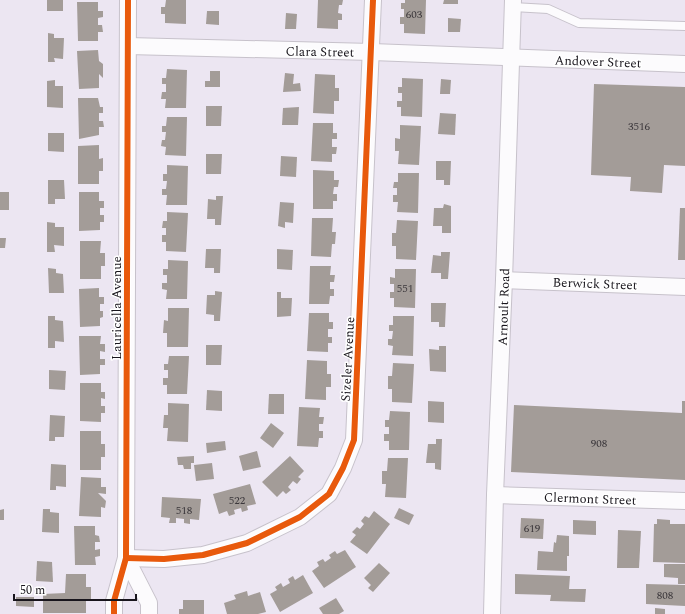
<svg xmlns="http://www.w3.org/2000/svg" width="685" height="614" font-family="Spectral,serif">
	<rect width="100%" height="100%" fill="#ece6f2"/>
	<!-- building -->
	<g fill="#a39c98">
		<rect x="47" y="0" width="16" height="11"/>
		<path d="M166 0H186V24L165 23V14H161V7H165Z"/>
		<path d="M318 0H343L342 5H339L338 13 342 14V20H338V29L317 28Z"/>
		<path d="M405 0H426L425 34 404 33V24H400V17H404V9H401V3H405Z"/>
		<path d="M444 0H458V4H443Z"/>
		<path d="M77 2H98V11H103V17L98 18V25H102L103 32H98V41H78Z"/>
		<path d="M207 11H219V25L206 24Z"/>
		<path d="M286 13 297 14 296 29H285Z"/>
		<path d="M448 18 461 19 460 32H448Z"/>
		<path d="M48 33 54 34V38H64L63 59 54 58 55 62H48Z"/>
		<path d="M98 50 99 61 103 64V78L99 74V88L79 89 77 51Z"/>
		<path d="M167 69 187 70 186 108H165L166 99H161L162 92H166V84H162V78H166Z"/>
		<path d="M210 71H220V87H205V81H210Z"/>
		<path d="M285 73 294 74 293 84 300 83 301 91 283 92Z"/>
		<path d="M315 74 335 75V88H339V101H334V114L313 113Z"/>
		<path d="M402 78 423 79 422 117 401 116V107H397V101H402V93H398V87H402Z"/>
		<path d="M441 79 451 80 450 94H440Z"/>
		<path d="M55 80V86H63V108L47 107V81Z"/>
		<path d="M594 84 685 87V166L664 165 662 193 630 191 631 177 591 175Z"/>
		<path d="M78 98H98L100 107H103V113H99V121H103L104 127H99V135L79 139Z"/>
		<path d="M206 106H222L221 126H206Z"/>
		<path d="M299 107 298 125H282L283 108Z"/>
		<path d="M440 113 456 114 455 135 438 134Z"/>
		<path d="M167 117H187L186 156 165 155 166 147 161 146 162 140H165L166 132H162V126H166Z"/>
		<path d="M313 123H333V133H337V139H332V147H337L336 154H332V162L311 161Z"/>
		<path d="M400 125 421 126 419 165 398 164 399 151H395V138L400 139Z"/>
		<path d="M48 133H64V152L48 151Z"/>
		<path d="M99 145V159L103 158V171H99V184H78V146Z"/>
		<path d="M206 154H222L221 174H206Z"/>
		<path d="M281 156 297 157 296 177 280 176Z"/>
		<path d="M436 161H451L450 185H444V180H436Z"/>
		<path d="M167 165 188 166 187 205H166L167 195H162V189H166L167 181H163V174H167Z"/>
		<path d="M313 170 334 171V180H339L338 187H334L333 194H337V201H333V209H313Z"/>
		<path d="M398 173H419L418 213 397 212 398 202H393V195H397V188H393L394 182H398Z"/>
		<path d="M48 180H64L65 199H55V204H48Z"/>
		<rect x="0" y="192" width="9" height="18"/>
		<path d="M79 192H99V201H104V208H100V215H104V222H100V230L79 231Z"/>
		<path d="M216 196H223L221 225H215V219H207L208 199 216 200Z"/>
		<path d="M280 202 294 203 293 223 285 222V228L278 226Z"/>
		<path d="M444 204 451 206V233H442V226H433L434 208H443Z"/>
		<path d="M680 208H685V260H678Z"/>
		<path d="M167 212 188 213 186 252 166 251V242H162V235H166V228H162L163 221H167Z"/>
		<path d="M312 218H333L332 232H336L335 244H332L331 257 311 256Z"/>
		<path d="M397 220 418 221 416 260 396 259V246H392V233H396Z"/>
		<path d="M47 222 55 223V227H64V246L54 245 55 252H47Z"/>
		<path d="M0 238H6L5 248H0Z"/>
		<path d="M80 241H101L100 253H105V266H101V279H80Z"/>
		<path d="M206 249H221L220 273H214V268H205Z"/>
		<path d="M277 249 293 250 292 270 277 269Z"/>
		<path d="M441 252H450L448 279H441V273H431L433 255 441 256Z"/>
		<path d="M168 260 188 261 187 299H166L167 290 162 289V283H167V275H163V269H168Z"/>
		<path d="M310 266H331L330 275H335L334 282H330V289H334V296H330L329 304H309Z"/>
		<path d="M48 268 56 269V273L63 274 64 293H49Z"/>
		<path d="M395 269H416L415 308 394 307V298H390V292H394V284H390V277L395 278Z"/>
		<path d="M99 288V297H104V304H100V311H103V317L100 318V326L80 327 79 289Z"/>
		<path d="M215 291 222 292 220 321H214V315L206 314 207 295H215Z"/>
		<path d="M277 292H281V298H292L291 316 277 317Z"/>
		<path d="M431 303H446L445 327H439V322H431Z"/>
		<path d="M168 308H189L188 347H167V333H163L164 320 168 321Z"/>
		<path d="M309 313H329V322H333V329H328V337H332V343H328V352L307 351Z"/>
		<path d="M48 316H55V320L63 321 64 342 55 341V348H48Z"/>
		<path d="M393 316H414L413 356 392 355 393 346 388 345V339H392L393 331H389V325H393Z"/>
		<path d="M79 336H101L100 344H105V352L100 351V359H105V365H100V374L80 375Z"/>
		<path d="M206 345H222L221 365H206Z"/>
		<path d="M439 346H446V372L430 371 429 349 439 350Z"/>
		<path d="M169 356H189L187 394H167V385H163V378H168V370H164V364H168Z"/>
		<path d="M307 360 327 361V374H331V387H326V400L305 399Z"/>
		<path d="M393 363 414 364 412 403 392 402V389H388V376H392Z"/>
		<path d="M49 370 66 371 65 390 49 389Z"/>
		<path d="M80 383H101V392H105V399L101 398V406H105V413H101V422L80 421Z"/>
		<path d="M207 390 222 391V411L206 410Z"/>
		<path d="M269 394H284V414H268Z"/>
		<path d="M428 401 444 402V423L428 422Z"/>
		<path d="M682 401H685V480L511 472 514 405 682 413Z"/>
		<path d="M168 403 189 404 188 442 167 441 168 428H163L164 415H168Z"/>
		<path d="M299 407 320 408 319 417H324L323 424H319V431H323V438H319L318 447 297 446Z"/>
		<path d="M390 411 410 412 409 450H389V441H384V434H389V427H385V420H389Z"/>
		<path d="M50 415 65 416 64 437H55V441H49Z"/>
		<path d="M271 423 284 433 273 448 260 438Z"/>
		<path d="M80 431H101V444H105V457H101V470H80Z"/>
		<path d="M436 439H442L441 470 435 469V463H426L428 444H436Z"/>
		<path d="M225 441 226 450 207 453 206 443Z"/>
		<path d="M257 451 261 467 243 471 239 456Z"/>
		<path d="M194 456V463H191V469H184L183 465H178L177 457Z"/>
		<path d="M290 456 304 471 298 477 301 479 297 484 293 481 288 487 291 490 286 494 283 491 277 497 262 482Z"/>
		<path d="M388 458H408L406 498 385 497 386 484H382V471H387Z"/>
		<path d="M212 463 214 479 196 481 194 465Z"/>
		<path d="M51 464 66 465V487L56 486V490H50Z"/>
		<path d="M81 477 101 478V487H106V494L98 493 106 501 105 508 101 507V517L79 516Z"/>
		<path d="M250 484 256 504 247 506 248 510 242 512 241 508 234 510 235 514 229 516 227 511 219 514 213 494Z"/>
		<path d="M162 497 201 499 199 520 190 519V524L184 523V519L176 518V523H169L170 518 161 517Z"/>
		<path d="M399 508 414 515 409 525 394 518Z"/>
		<path d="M4 509V520H0V510Z"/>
		<path d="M43 509H50V512L59 513V533L42 532Z"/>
		<path d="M374 511 390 524 367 554 350 542 356 535 352 532 357 527 360 529 364 524 361 521 365 516 369 518Z"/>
		<path d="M521 518 544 519 543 539 520 538Z"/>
		<path d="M657 519 670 520V524H685V563L653 562 654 524H657Z"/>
		<path d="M573 520 596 521V535L573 534Z"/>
		<path d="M74 526H95V535L99 536 100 542H95V550L100 549V556L95 557 96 565H75Z"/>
		<path d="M618 530 641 531 639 568H617Z"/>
		<path d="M557 535 569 536V556H567V571L537 570 538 551 553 552 554 542 556 543Z"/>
		<path d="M345 550 356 567 324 588 312 571 319 566 317 562 323 559 325 562 331 558 329 555 335 551 337 554Z"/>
		<path d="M37 561 52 562 53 582 36 581Z"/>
		<path d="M379 563 390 573 373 592 368 588 371 585 364 578Z"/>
		<path d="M664 564H685V584H678V578L664 577Z"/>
		<path d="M66 574H86V587H91V600H86V613H43V594L65 593Z"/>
		<path d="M515 574 570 576 569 589H586L585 602 550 601 551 595 515 594Z"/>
		<path d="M303 575 313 593 280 612 270 594 277 590 275 587 281 583 283 587 290 583 288 579 293 576 295 580Z"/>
		<path d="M646 584 685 585V606L646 604Z"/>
		<path d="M247 591 248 596 260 592 266 612 258 614H227L224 603 236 599 234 595Z"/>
		<path d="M16 597H34V607L16 606Z"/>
		<path d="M336 598 344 611 339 614H323L319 608Z"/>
		<path d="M183 600H204V614H179V609H183Z"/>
		<path d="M655 608 665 609V614H655Z"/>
	</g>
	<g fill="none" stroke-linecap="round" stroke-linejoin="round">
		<!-- service casing -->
		<g stroke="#c7c2cb" stroke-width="10">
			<path id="service" d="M513 7 548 9 579 23 685 26"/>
		</g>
		<!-- minor casing -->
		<g stroke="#c7c2cb" stroke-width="18">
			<g id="minor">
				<path d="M128 46 372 52 685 64"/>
				<path d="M504 280 685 287"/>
				<path d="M495 495 685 501"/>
				<path d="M126 558 164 559 203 555 247 543 300 517 329 494 343 468 354 440 373 0"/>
				<path d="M126 558 149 603V614"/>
				<path d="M114 614V601L126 558 128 0"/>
				<path d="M492 614 495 495 504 280 513 0"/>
			</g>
		</g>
		<!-- service -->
		<use href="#service" stroke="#fcfbfd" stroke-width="8"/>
		<!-- minor -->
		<use href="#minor" stroke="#fcfbfd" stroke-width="16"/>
		<!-- cycleway casing -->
		<g stroke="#fff" stroke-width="8">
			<g id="cycleway">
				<path d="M126 558 164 559 203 555 247 543 300 517 329 494 343 468 354 440 373 0"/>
				<path d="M114 614V601L126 558 128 0"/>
			</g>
		</g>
		<!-- cycleway -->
		<use href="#cycleway" stroke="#e8590c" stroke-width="6"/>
	</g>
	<g text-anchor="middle" stroke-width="3" stroke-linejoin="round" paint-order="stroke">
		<!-- number labels -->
		<g font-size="11" fill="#3b373b">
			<text x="414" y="18">603</text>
			<text x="639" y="130">3516</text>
			<text x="405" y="292">551</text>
			<text x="599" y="447">908</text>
			<text x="237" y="504">522</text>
			<text x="184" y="514">518</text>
			<text x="532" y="532">619</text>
			<text x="665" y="599">808</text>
		</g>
		<!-- street labels -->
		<g font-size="13" fill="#18151c" stroke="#fff">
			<text transform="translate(320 51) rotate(1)" y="5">Clara Street</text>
			<text transform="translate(598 61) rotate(2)" y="5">Andover Street</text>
			<text transform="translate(595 283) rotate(2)" y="5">Berwick Street</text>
			<text transform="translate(503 307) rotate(-88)" y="5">Arnoult Road</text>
			<text transform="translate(116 308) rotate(-90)" y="5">Lauricella Avenue</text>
			<text transform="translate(347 359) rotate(-87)" y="5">Sizeler Avenue</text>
			<text transform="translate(590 498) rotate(2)" y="5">Clermont Street</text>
		</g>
	</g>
	<!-- scale -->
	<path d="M14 594v6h122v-6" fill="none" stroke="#18151c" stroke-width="2"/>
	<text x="20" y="594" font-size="12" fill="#18151c" stroke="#ffffff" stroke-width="3" paint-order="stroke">50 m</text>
</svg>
